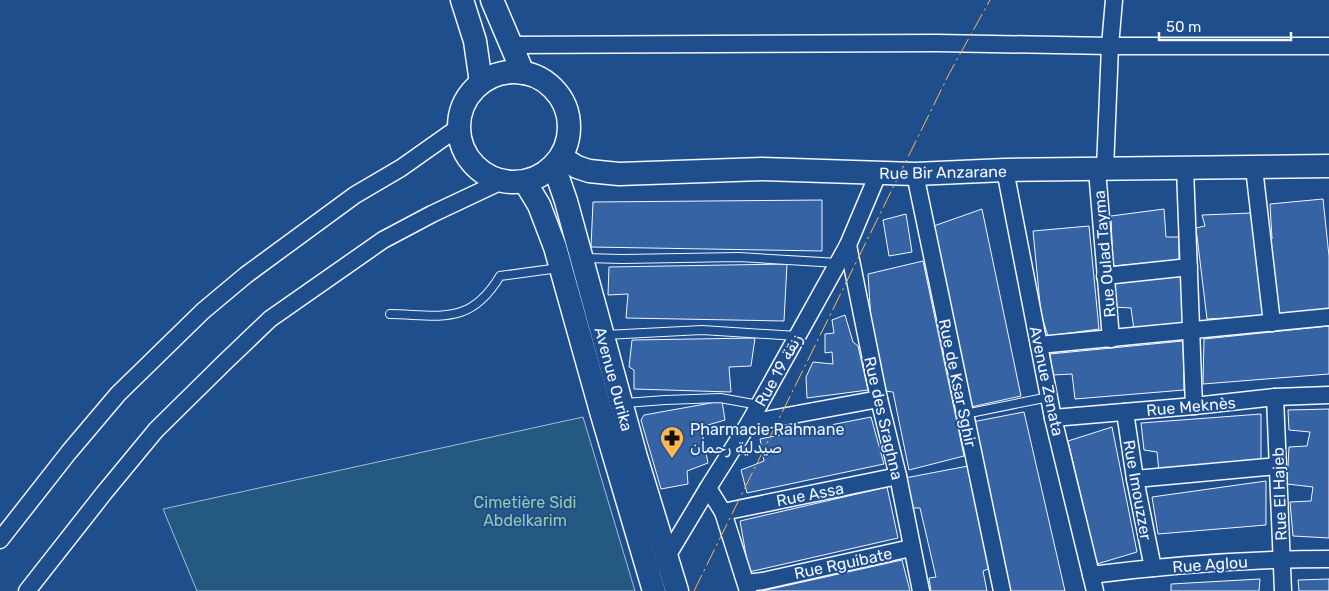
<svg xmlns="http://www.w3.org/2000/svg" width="1329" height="591" font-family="Rubik,Cairo,sans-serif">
	<rect width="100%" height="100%" fill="#1f4e8c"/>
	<!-- green -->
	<path fill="#245a82" stroke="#a8bbd7" d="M583 417 635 591H197L163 509Z"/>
	<!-- building -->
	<g fill="#3563a3" stroke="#f2f6ff">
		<path d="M1323 199 1329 256V309L1277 316 1267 241 1272 239 1270 204Z"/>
		<path d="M822 200V251L591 247 593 202Z"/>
		<path d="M982 209 1021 396 971 407 931 227Z"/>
		<path d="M1164 209 1166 237H1179V260L1113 266 1111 216Z"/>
		<path d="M1251 213 1264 316 1207 319 1196 228 1205 226 1202 215Z"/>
		<path d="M906 214 912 252 889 256 883 220Z"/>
		<path d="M1089 226 1099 329 1048 336 1041 314 1033 231Z"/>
		<path d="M923 261 964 456 909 470 893 392 885 391 872 335 868 274Z"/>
		<path d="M787 264 784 321 626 318 628 294 608 295 609 267Z"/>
		<path d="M1182 274 1186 322 1134 330 1131 308 1113 307 1111 280Z"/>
		<path d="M845 315 853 342 858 346 868 390 807 398 806 377 813 362 833 364 832 352 825 353V334L834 333 832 320Z"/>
		<path d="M1329 326V374L1203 384 1204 339Z"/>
		<path d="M755 338 751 366 729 367 731 392 634 389V370L629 367 632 340Z"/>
		<path d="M1183 341 1184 390 1075 399 1072 374 1053 375 1050 354Z"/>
		<path d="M722 401 725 420 701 427 708 463 687 471 688 484 661 489 641 420 644 415Z"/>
		<path d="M1329 409V538L1293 536 1290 502 1311 501 1313 487 1287 484 1289 447 1307 446 1310 432 1289 430 1288 410Z"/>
		<path d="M1024 412 1065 591H1009L972 422Z"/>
		<path d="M1261 414V459L1159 472 1157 452 1144 450 1141 423Z"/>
		<path d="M871 417 884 464 747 493 741 470 764 461 760 439Z"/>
		<path d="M1112 427 1137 552 1097 564 1068 441Z"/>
		<path d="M968 466 991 568 983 571 987 591H931L929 578 936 577 920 508H910L905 478Z"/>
		<path d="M1266 481V525L1158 534 1152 497Z"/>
		<path d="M887 487 898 538 749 572 740 521Z"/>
		<path d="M902 560 910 591H762Z"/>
		<path d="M1260 579 1259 591H1171V584Z"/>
		<path d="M1329 579V591H1299L1298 580Z"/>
	</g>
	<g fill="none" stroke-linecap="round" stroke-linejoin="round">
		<!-- lane casing -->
		<g stroke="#f2f6ff" stroke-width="10">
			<g id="lane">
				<path d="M585 258 622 259 739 257 838 263"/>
				<path d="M390 314C441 315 470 326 500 276L559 268"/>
				<path d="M605 335 702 330 797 336"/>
				<path d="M625 403 665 400 720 398 759 405"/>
				<path d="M965 414 1049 397"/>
			</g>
		</g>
		<!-- street casing -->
		<g stroke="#f2f6ff" stroke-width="19">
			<g id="street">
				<path d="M510 45 937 43 1110 46H1329"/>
				<path d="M1254 168 1272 323"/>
				<path d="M1105 169 1110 46 1114 0"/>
				<path d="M1185 169 1194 406"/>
				<path d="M1005 170 1053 418 1095 591"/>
				<path d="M1097 170 1111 339"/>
				<path d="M915 174 1002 591"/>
				<path d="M848 245 879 399 898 476 921 591"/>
				<path d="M1105 276 1189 267"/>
				<path d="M1039 345 1329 317"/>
				<path d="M1275 397 1283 591"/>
				<path d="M1125 412 1135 479 1153 568"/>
				<path d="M1053 418 1194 406 1275 397 1329 395"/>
				<path d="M749 423 879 399"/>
				<path d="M1135 479 1277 466"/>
				<path d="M708 488 723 512 748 591"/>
				<path d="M723 512 898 476"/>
				<path d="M0 540 69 452 118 394 203 311 246 275 355 195 401 168 459 127"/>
				<path d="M663 563 708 488 749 423 848 245 878 174"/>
				<path d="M1091 575C1170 565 1250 559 1329 559"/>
				<path d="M746 583 763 581 911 548"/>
				<path d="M27 591 104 493 156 430 224 363 270 319 383 240 432 214 502 181"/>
			</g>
		</g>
		<!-- secondary casing -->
		<g stroke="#f2f6ff" stroke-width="25">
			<g id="secondary">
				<path d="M462 0 475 41 481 83"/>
				<path d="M492 0 523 73"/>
				<circle cx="514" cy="127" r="55"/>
				<path d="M561 157 577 167 589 171 619 174 762 169 915 174 1005 170 1329 166"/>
				<path d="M554 166 566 201 636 457 677 591"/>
				<path d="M525 182 539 205 555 247 602 415 654 591"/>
			</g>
		</g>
		<!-- lane -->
		<use href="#lane" stroke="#1f4e8c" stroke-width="8"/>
		<!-- street -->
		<use href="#street" stroke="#1f4e8c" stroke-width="16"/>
		<!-- secondary -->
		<use href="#secondary" stroke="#1f4e8c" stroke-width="22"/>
		<!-- power -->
		<path stroke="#ffb74d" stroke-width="1" stroke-dasharray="18 4 2.5 4" stroke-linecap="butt" d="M694 591 949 74 990 0"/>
	</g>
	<!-- icons -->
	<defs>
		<g id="pharmacy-pin" transform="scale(1.25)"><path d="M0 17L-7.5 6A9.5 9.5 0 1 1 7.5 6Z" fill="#ffb74d" stroke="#1f4e8c"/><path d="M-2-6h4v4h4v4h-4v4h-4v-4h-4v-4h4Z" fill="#111"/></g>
	</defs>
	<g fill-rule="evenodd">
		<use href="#pharmacy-pin" x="672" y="438"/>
	</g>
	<g text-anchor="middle" stroke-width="4" stroke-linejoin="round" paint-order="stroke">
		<!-- street labels -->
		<g font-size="16" fill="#f2f6ff" stroke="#1f4e8c">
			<text transform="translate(943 172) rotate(-1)" y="6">Rue Bir Anzarane</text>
			<text transform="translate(1104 254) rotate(-95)" y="6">Rue Oulad Tayma</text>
			<text transform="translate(778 370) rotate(-61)" y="6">Rue 19 زنقة</text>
			<text transform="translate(614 379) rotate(75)" y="6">Avenue Ourika</text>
			<text transform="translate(1047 381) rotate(78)" y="6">Avenue Zenata</text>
			<text transform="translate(958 383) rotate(78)" y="6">Rue de Ksar Sghir</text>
			<text transform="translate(1191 406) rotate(-5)" y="6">Rue Meknès</text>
			<text transform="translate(884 418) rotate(77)" y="6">Rue des Sraghna</text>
			<text transform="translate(1138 490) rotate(80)" y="6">Rue Imouzzer</text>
			<text transform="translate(810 494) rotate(-11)" y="6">Rue Assa</text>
			<text transform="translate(1279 494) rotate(-92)" y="6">Rue El Hajeb</text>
			<text transform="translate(843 563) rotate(-12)" y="6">Rue Rguibate</text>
			<text transform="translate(1210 564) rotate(-4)" y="6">Rue Aglou</text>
		</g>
		<!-- poi labels -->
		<g font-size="16" fill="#f2f6ff" stroke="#1f4e8c" text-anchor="start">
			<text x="690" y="435">Pharmacie Rahmane<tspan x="690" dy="18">صيدلية رحمان</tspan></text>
		</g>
		<!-- park labels -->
		<g font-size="16" fill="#97c8a6" stroke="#1f4e8c">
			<text x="525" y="508">Cimetière Sidi<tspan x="525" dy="18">Abdelkarim</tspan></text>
		</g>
	</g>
	<!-- scale -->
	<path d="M1159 32v8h132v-8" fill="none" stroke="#f2f6ff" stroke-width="2.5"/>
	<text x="1166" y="32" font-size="15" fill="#f2f6ff" stroke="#1f4e8c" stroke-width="4" paint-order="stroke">50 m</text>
</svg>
